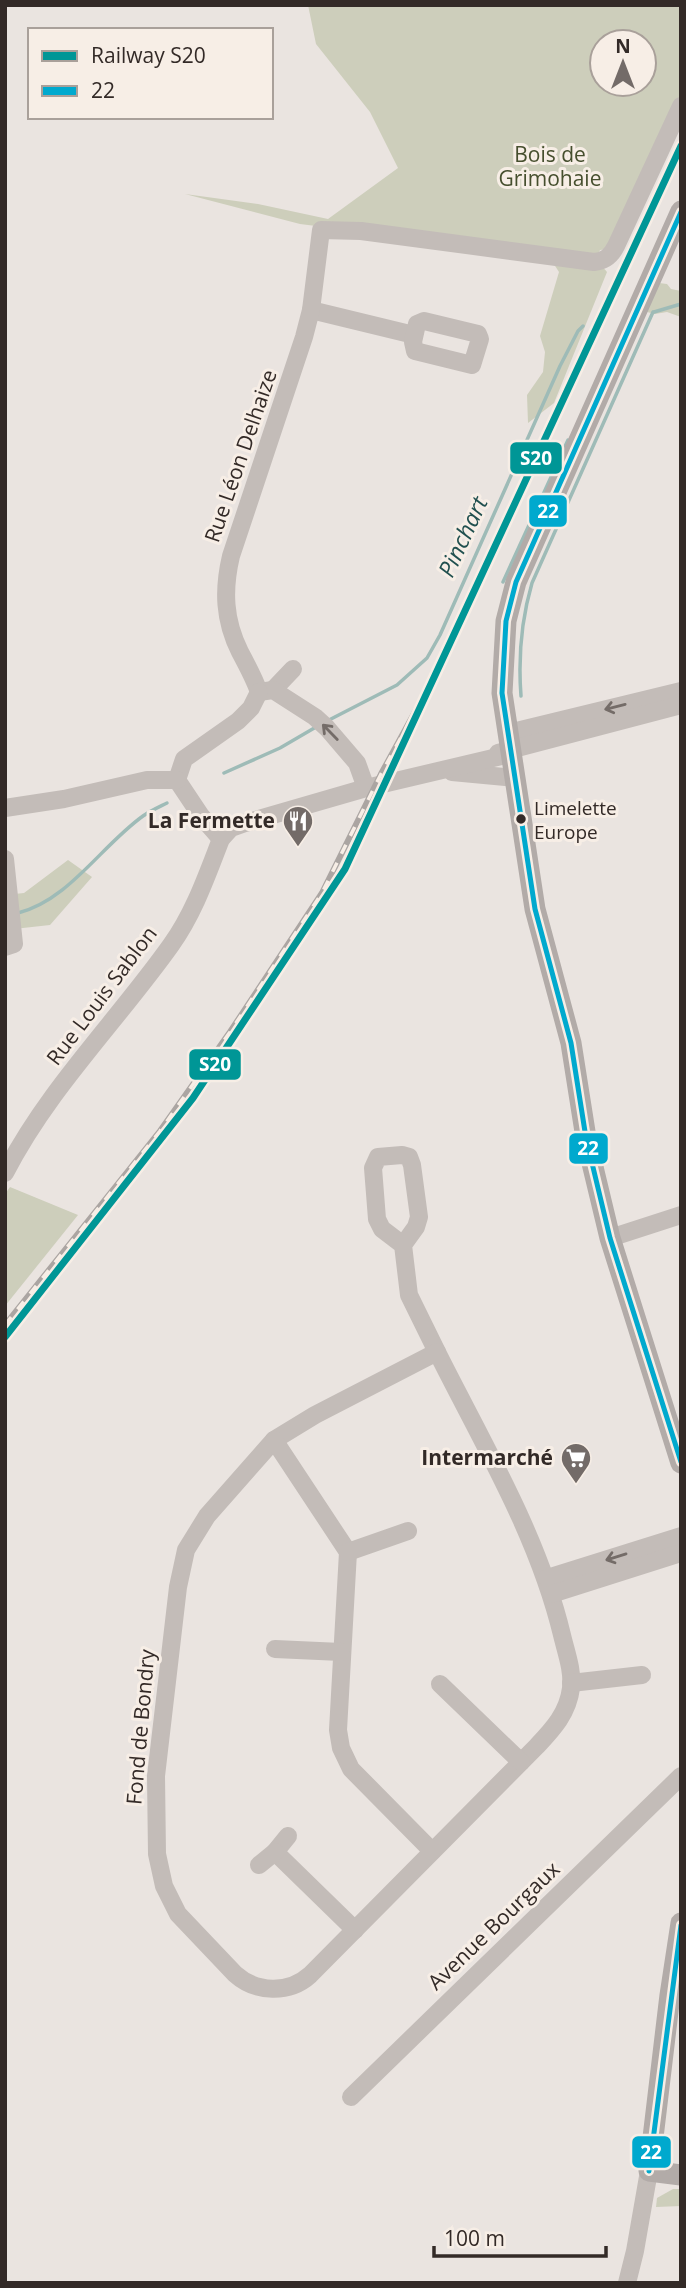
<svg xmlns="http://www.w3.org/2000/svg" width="686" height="2288" font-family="'Open Sans',sans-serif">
	<rect width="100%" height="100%" fill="#eae4e0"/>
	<!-- green -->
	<g fill="#cdcebb" fill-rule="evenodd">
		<path d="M308 5H681V94L609 249 600 250 596 259 607 272 554 403 528 423 527 395 543 372 545 352 540 336 559 272 548 255 300 224 185 194 258 204 328 219 398 168 370 112 316 44ZM602 42H644V84H602Z"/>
		<path d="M659 283 667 284 671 289 681 291V317L667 312 655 314 647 312Z"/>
		<path d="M68 860 92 877 50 925 5 930V895L24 893Z"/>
		<path d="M10 1187 78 1215 5 1306V1194Z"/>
		<path d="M673 2189H681V2206L656 2207 657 2198Z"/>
	</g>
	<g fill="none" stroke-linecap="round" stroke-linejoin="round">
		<!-- stream -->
		<g stroke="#9ebbb7" stroke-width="3.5">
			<path d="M654 312 681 304"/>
			<path d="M503 582 568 440"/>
			<path d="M521 696C518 657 521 621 532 583L653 312"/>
			<path d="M329 720 397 685 427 658 440 635 560 366 578 331 583 326"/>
			<path d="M224 773 280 748 316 727"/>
			<path d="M18 913C69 900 101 846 143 816 150 811 159 807 167 803"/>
		</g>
		<!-- minor -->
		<g stroke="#c3bcb8" stroke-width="18">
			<path d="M311 310 414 335"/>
			<path d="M424 321 478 334 480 339 472 365 415 351 413 342 417 324Z"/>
			<path d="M273 690 293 669"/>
			<path d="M259 692C254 678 247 665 240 652 224 620 223 590 231 556L304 337 311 310 321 230 361 231 594 262C605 261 611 256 616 246L681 106"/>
			<path d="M259 692 273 690 315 717 327 728 357 763 366 788"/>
			<path d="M508 733 681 691"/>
			<path d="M498 753 681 705"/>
			<path d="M452 772 515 778"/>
			<path d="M177 780 184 759 238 721 251 708 259 692"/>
			<path d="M177 780 201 816 221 839"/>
			<path d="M5 808 64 799 147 780H177"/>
			<path d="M5 859 14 944 5 947"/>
			<path d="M5 1173C48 1089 117 1021 171 945 194 913 207 875 221 839L231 828 245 823 366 788 510 754"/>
			<path d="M610 1238 681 1215"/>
			<path d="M403 1245 382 1229 377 1219 373 1168 378 1157 402 1155 409 1157 412 1165 419 1217 416 1227 403 1245 409 1295 437 1352"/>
			<path d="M437 1352C483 1444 538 1535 562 1635 566 1652 573 1670 571 1688 568 1713 553 1729 537 1746L310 1975C289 1994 256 1993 235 1974L178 1914 164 1886 157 1854 156 1776 178 1587 186 1550 207 1516 274 1440 315 1415Z"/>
			<path d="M274 1440 348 1552 338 1730 341 1748 351 1769 432 1851"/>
			<path d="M348 1552 408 1531"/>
			<path d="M547 1578 681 1536"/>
			<path d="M552 1594 681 1553"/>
			<path d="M275 1649 341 1652"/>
			<path d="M571 1683 642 1675"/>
			<path d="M440 1684 521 1762"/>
			<path d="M288 1836 275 1852 355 1930"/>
			<path d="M259 1865 275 1852"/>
			<path d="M351 2097 681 1776"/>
			<path d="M627 2283 635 2251 649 2171"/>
		</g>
		<!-- major -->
		<g stroke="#b2aba8" stroke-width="21">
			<path d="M681 211 516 582 506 621 502 693 535 909 571 1043 586 1138 610 1238 681 1463"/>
			<path d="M681 1923 670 1995 649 2171 681 2175"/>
		</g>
		<!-- rail casing -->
		<g stroke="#aba5a2" stroke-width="6">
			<path id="rail" d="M5 1325 160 1131 230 1032 322 893 381 774 440 666"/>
		</g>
		<!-- rail -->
		<use href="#rail" stroke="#f7eee6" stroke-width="3.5" stroke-dasharray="10" stroke-linecap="butt"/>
		<!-- bus-1 casing -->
		<g stroke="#f7eee6" stroke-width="10">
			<g id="bus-1">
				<path d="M681 212 516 582 506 621 502 693 535 909 571 1043 586 1138 610 1238 681 1462"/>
				<path d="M649 2171 681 1925"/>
			</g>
		</g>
		<!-- bus-1 -->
		<use href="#bus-1" stroke="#00a9ce" stroke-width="5"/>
		<!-- rail-1 casing -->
		<g stroke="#f7eee6" stroke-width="12">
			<path id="rail-1" d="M5 1337 193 1098 345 869 681 146"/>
		</g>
		<!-- rail-1 -->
		<use href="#rail-1" stroke="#009696" stroke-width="7"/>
	</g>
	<!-- one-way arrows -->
	<defs><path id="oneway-shaft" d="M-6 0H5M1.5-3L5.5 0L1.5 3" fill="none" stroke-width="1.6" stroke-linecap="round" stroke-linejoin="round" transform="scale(1.75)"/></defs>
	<g stroke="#746c68">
		<use href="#oneway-shaft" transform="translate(615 707) rotate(166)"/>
		<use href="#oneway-shaft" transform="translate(330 732) rotate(-134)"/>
		<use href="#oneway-shaft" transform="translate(616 1557) rotate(163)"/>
	</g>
	<!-- icons -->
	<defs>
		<g id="restaurant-pin" transform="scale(1.575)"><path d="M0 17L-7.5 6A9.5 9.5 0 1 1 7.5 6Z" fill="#736b68" stroke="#f7eee6"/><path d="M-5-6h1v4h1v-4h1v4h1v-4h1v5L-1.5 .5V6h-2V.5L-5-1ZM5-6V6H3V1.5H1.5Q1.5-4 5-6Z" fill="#fff"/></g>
		<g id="supermarket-pin" transform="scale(1.575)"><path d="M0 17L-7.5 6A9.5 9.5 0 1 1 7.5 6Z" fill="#736b68" stroke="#f7eee6"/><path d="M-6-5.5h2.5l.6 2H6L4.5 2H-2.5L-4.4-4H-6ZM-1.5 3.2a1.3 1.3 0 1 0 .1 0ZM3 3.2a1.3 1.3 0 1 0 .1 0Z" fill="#fff"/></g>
	</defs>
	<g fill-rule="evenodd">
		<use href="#restaurant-pin" x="298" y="821"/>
		<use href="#supermarket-pin" x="576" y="1458"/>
	</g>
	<!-- markers -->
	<circle fill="#332a27" stroke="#f7eee6" stroke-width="2.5" cx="521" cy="819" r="6"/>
	<g text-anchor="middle" stroke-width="6" stroke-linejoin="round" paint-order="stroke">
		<!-- bus labels -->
		<g font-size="19" fill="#332a27" stroke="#f7eee6" text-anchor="start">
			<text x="534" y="815">Limelette<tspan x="534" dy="24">Europe</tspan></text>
		</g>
		<!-- park labels -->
		<g font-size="21" fill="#464f2e" stroke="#f7eee6">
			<text x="550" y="162">Bois de<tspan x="550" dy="24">Grimohaie</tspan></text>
		</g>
		<!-- street labels -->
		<g font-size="21" fill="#332a27" stroke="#f7eee6">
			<text transform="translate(241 456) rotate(-71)" y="7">Rue Léon Delhaize</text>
			<text transform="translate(102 996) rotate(-53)" y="7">Rue Louis Sablon</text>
			<text transform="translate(141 1727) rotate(-85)" y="7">Fond de Bondry</text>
			<text transform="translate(494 1926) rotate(-44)" y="7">Avenue Bourgaux</text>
		</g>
		<!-- poi labels -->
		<g font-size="21" font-weight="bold" fill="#332a27" stroke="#f7eee6" text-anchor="end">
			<text x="275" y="828">La Fermette</text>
			<text x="553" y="1465">Intermarché</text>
		</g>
		<!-- water labels -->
		<g font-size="23" font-style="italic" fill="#21504f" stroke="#f7eee6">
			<text transform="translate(463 537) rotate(-65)" y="8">Pinchart</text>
		</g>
	</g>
	<g stroke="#f7eee6" stroke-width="2.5">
		<rect x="509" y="441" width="54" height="34" rx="7" fill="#009696"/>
		<rect x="528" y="494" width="40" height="34" rx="7" fill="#00a9ce"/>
		<rect x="188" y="1048" width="54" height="33" rx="7" fill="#009696"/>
		<rect x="568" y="1132" width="41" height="33" rx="7" fill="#00a9ce"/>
		<rect x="631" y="2135" width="41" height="34" rx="7" fill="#00a9ce"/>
	</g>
	<g font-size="19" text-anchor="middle" font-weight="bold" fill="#fff">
		<text x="536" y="465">S20</text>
		<text x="548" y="518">22</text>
		<text x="215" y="1071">S20</text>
		<text x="588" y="1155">22</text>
		<text x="651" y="2159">22</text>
	</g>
	<!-- border -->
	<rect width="686" height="2288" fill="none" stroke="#332a27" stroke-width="14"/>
	<!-- legend -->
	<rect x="28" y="28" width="245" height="91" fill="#f7eee6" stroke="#a9a09a" stroke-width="2"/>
	<rect x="42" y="51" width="35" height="10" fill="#009696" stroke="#a9a09a" stroke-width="2"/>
	<text x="91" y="63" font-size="21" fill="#332a27">Railway S20</text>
	<rect x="42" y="86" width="35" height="10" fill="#00a9ce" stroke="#a9a09a" stroke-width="2"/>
	<text x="91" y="98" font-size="21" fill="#332a27">22</text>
	<!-- north arrow -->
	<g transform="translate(623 63)"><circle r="33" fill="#f7eee6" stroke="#a9a09a" stroke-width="2"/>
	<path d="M0-5L12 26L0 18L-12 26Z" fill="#736b68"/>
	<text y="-10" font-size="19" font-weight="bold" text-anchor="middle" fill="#332a27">N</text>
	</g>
	<!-- scale -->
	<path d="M434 2246v10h172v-10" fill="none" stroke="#332a27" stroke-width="3.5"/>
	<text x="444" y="2246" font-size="21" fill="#332a27" stroke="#f7eee6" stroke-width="5" paint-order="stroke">100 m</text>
</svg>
